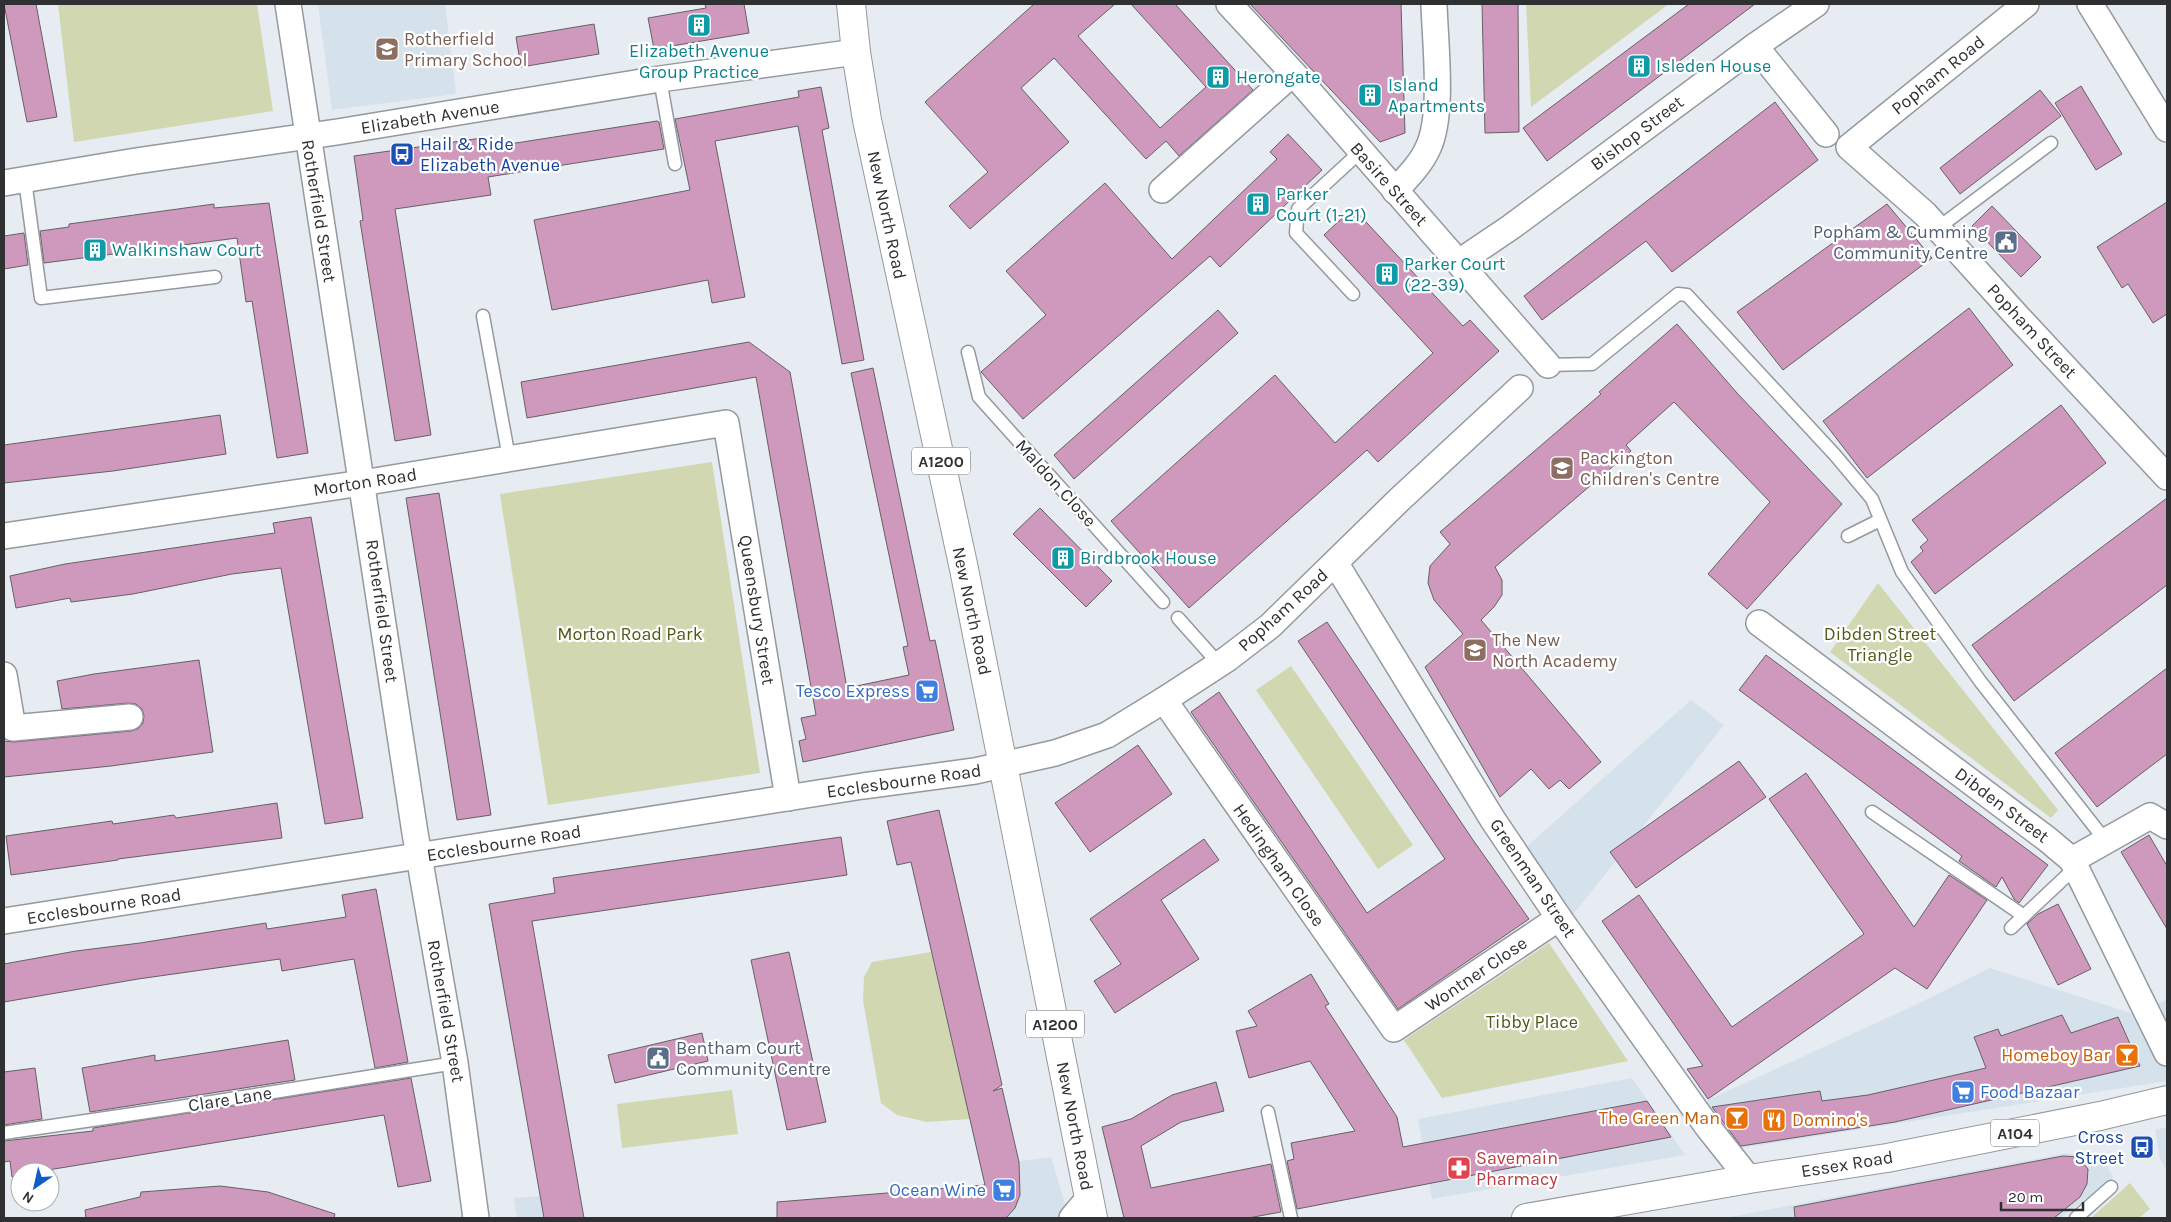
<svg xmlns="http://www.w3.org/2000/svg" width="2171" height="1222" font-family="Karla,sans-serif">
	<rect width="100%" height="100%" fill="#e6ecf1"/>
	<!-- built -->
	<g fill="#d5e2ec">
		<path d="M318 4H445L456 94 332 110Z"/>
		<path d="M1691 700 1724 725 1571 917 1524 849Z"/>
		<path d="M1990 968 2131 1013 2167 1000V1081L1735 1149 1706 1101 1913 1006Z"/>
		<path d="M1632 1078 1685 1155 1432 1199 1418 1119Z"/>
		<path d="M2167 1127V1170L2160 1159 2155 1130Z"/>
		<path d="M2067 1153 2105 1161 2113 1178 2060 1218H1724Z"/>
		<path d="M1051 1157 1066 1207 1060 1218H773L985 1201 984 1166Z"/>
		<path d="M560 1195 562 1218H517L514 1198Z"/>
	</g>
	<!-- green -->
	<g fill="#d1d8b1">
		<path d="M58 4H257L273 111 74 142Z"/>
		<path d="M1526 4H1669L1531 107Z"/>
		<path d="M712 462 760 773 548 805 500 494Z"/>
		<path d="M1878 583 2058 810 2051 818 1830 652Z"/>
		<path d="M1291 666 1413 845 1378 869 1256 690Z"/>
		<path d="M1549 943 1628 1061 1442 1098 1404 1040Z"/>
		<path d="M931 952 970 1119 927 1122 897 1115 881 1103 863 1000 864 977 872 962Z"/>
		<path d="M732 1090 738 1134 622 1148 617 1104Z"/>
		<path d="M2130 1183 2150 1209 2139 1218H2091Z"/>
	</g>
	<!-- building -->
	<g fill="#cf99be" stroke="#666064">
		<path d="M4 4H36L57 117 27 122Z"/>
		<path d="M705 4H744L749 33 654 49 648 18 706 8Z"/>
		<path d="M1034 4H1115L1078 36 1160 128 1206 87 1131 4H1175L1253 90 1179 156 1166 141 1146 159 1054 58 1021 88 1069 142 970 229 949 206 988 172 925 102Z"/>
		<path d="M1250 4H1401L1405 133 1380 142Z"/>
		<path d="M1482 4H1518L1519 132 1485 133Z"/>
		<path d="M1689 4H1755L1547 161 1523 128Z"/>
		<path d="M594 24 599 54 521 67 516 37Z"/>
		<path d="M2081 86 2122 154 2096 170 2055 103Z"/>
		<path d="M821 87 829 128 822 130 864 360 842 364 798 126 715 141 745 297 712 303 708 280 552 310 534 220 690 190 675 119 799 97 798 91Z"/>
		<path d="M2040 90 2061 116 1960 194 1940 168Z"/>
		<path d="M1775 102 1818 160 1672 272 1646 241 1542 320 1524 296Z"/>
		<path d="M657 121 659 122 664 149 488 177 491 195 395 209 431 435 395 441 360 221 363 220 354 156 482 138 484 148Z"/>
		<path d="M1288 134 1322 170 1220 267 1210 256 1023 419 981 372 1046 315 1006 271 1105 183 1172 259 1277 159 1270 152Z"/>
		<path d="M2167 202V314L2153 323 2128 284 2122 288 2097 247Z"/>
		<path d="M269 203 308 453 277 458 252 301 246 302 237 238 44 263 40 231 69 227V224L214 204V208Z"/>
		<path d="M1887 204 1932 258 1783 370 1737 312Z"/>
		<path d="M1992 206 2041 257 2021 277 1972 226Z"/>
		<path d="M1353 208 1463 326 1470 320 1499 351 1378 462 1367 450 1189 608 1111 521 1275 375 1335 443 1433 353 1324 235Z"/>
		<path d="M24 233 28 265 4 269V236Z"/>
		<path d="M1969 308 2013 365 1867 478 1823 421Z"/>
		<path d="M1218 310 1238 333 1074 479 1054 455Z"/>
		<path d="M1677 324 1737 393 1842 504 1747 609 1708 574 1770 502 1674 402 1626 445 1631 451 1495 567 1502 580V595L1494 607 1481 620 1601 762 1569 789 1560 780 1549 789 1531 769 1500 797 1425 667 1463 634 1434 600 1428 583 1430 566 1450 544 1440 532 1601 394 1599 392Z"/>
		<path d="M749 342 790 372 847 688 909 675 903 647 908 646 851 373 873 368 930 641 935 640 954 730 803 762 799 741 806 739 801 718 816 715 756 377 527 418 521 382Z"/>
		<path d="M2061 405 2106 463 1935 594 1911 562 1923 551 1920 547 1928 540 1912 520Z"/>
		<path d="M220 415 226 454 113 471 4 483V445Z"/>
		<path d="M439 493 491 815 457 820 406 498Z"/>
		<path d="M2167 498V585L2014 701 1972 645Z"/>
		<path d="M1040 508 1112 581 1086 607 1013 534Z"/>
		<path d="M311 517 363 818 325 824 281 568 232 574 133 594 71 602 70 598 16 608 10 576 65 564 275 533 273 523Z"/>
		<path d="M1327 622 1473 840 1529 919 1398 1009 1191 712 1219 692 1367 913 1445 859 1298 641Z"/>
		<path d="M1766 655 2048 865 2019 903 2014 899 2002 877 1996 887 1959 861 1962 856 1739 690Z"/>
		<path d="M199 660 213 752 111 766 4 777V741L14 742 131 731 138 729 143 723 144 716 142 709 136 704 129 703 62 709 57 681 94 674Z"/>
		<path d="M2167 668V754L2097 807 2055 753Z"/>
		<path d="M1138 745 1172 794 1090 852 1055 803Z"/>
		<path d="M1739 761 1766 797 1636 888 1610 852Z"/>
		<path d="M1806 773 1914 927 1949 875 1987 900 1927 989 1895 968 1708 1099 1687 1069 1703 1066 1602 921 1639 895 1732 1027 1864 934 1769 799Z"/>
		<path d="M277 803 282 838 118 859V860L11 875 6 836 112 821 113 824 174 815 176 818Z"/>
		<path d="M939 810 1002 1085 993 1091 1002 1088 1019 1162 1020 1195 1015 1208 1006 1218H777V1202L985 1185 911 862 897 865 887 821Z"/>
		<path d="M2149 835 2167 866V929L2121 852Z"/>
		<path d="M841 837 847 875 532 921 584 1218H544L489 904 555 893 553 878Z"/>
		<path d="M1204 839 1219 860 1161 900 1199 959 1115 1013 1094 981 1121 964 1090 919Z"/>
		<path d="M376 889 408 1062 375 1068 354 959 282 971 280 959 138 979 4 1002V964L76 951 140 943 266 923 267 929 346 917 342 895Z"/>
		<path d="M2058 904 2091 969 2058 985 2027 924 2038 914Z"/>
		<path d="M789 952 826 1122 787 1130 751 960Z"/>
		<path d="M1311 974 1329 1004 1325 1006 1397 1117 1403 1147 1647 1101 1671 1137 1297 1209 1287 1161 1294 1159 1291 1143 1355 1131 1310 1061 1249 1078 1236 1031 1257 1026 1248 1011Z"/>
		<path d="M2062 1015 2071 1033 2118 1017 2140 1066 1895 1122 1741 1146 1712 1107 1820 1091 1822 1101 1868 1095 1986 1068 1974 1037 1998 1029 2001 1036Z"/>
		<path d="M702 1033 708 1061 615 1083 608 1055Z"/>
		<path d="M288 1040 295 1080 90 1112 82 1068 155 1055V1061Z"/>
		<path d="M35 1068 42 1119 4 1125V1072Z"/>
		<path d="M411 1078 431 1181 398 1187 384 1115 48 1170V1172H20V1176L12 1177 10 1161 4 1162V1141L93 1131V1128Z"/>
		<path d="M1216 1082 1224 1111 1181 1122 1141 1146 1151 1188 1271 1164 1281 1212 1248 1218H1124L1102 1127 1131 1119 1172 1095Z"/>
		<path d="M2063 1156 2078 1157 2088 1169 2087 1184 2080 1197 2054 1218H1795L1794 1207Z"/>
		<path d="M220 1186 268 1192 335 1214 334 1218H86L85 1210 140 1197 141 1192Z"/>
	</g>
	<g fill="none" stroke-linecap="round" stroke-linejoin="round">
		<!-- service casing -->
		<g stroke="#94999e" stroke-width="15">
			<g id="service">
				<path d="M660 79 675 164"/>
				<path d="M25 180 41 298 215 277"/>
				<path d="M1938 228 2051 143"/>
				<path d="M1353 294 1296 233 1298 209 1360 152"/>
				<path d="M483 316 509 458"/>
				<path d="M968 352 979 397 1163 602"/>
				<path d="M1548 365 1592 364 1678 294 1687 295 1835 455 1872 499 1902 572 1980 681 2105 840"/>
				<path d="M1848 536 1880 520"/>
				<path d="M1178 618 1219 664"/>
				<path d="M1872 812 2024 916"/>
				<path d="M2011 928 2075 868"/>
				<path d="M1268 1112 1291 1218"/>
				<path d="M4 1133 167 1109 455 1063"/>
				<path d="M2076 1218 2111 1187"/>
			</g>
		</g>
		<!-- minor casing -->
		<g stroke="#94999e" stroke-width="28">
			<g id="minor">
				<path d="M288 4 415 833 455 1063 476 1218"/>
				<path d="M1229 4 1293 73 1548 365"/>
				<path d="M2026 4 1849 147 1925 214 2017 316 2167 477"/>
				<path d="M2090 4 2167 129"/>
				<path d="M1755 46 1826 134"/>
				<path d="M4 183 136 161 337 132 660 79 856 52"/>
				<path d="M1162 190 1293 73"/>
				<path d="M1395 191C1407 178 1421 164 1428 148 1444 115 1435 42 1434 4"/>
				<path d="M1459 262 1511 227 1755 46 1816 4"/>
				<path d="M4 536 362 483 726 423 788 798"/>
				<path d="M1336 564 1493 820 1559 918 1707 1126 1749 1179"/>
				<path d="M1759 623 2047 839 2072 860 2167 1053"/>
				<path d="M4 675 13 728 130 717"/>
				<path d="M1164 700 1394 1029 1559 918"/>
				<path d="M2072 860 2150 816 2167 826"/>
				<path d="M4 921 863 786 975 771 1055 753 1107 735 1164 700 1227 659 1270 626 1400 499 1520 388"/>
				<path d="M1072 1218 1089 1198"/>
			</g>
		</g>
		<!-- primary casing -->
		<g stroke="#94999e" stroke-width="30">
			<g id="primary">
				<path d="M851 4 856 52 867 120 964 569 1093 1218"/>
				<path d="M1526 1218 1749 1179 1887 1158 2100 1116 2167 1100"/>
			</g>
		</g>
		<!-- service -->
		<use href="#service" stroke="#fff" stroke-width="12"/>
		<!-- minor -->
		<use href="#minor" stroke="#fff" stroke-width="25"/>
		<!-- primary -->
		<use href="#primary" stroke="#fff" stroke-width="28"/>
	</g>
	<!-- icons -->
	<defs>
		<g id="building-square" transform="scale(1.25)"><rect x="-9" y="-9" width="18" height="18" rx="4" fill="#0f9aa8" stroke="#fff"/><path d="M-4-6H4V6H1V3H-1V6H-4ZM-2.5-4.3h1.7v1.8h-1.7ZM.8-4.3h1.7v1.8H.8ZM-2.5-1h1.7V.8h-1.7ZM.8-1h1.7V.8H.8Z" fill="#fff"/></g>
		<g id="school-square" transform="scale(1.25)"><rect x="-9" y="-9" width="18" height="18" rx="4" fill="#8d6e63" stroke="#fff"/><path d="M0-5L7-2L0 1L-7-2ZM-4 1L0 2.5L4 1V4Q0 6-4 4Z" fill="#fff"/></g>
		<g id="bus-square" transform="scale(1.25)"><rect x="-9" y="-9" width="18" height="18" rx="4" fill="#1a4fb4" stroke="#fff"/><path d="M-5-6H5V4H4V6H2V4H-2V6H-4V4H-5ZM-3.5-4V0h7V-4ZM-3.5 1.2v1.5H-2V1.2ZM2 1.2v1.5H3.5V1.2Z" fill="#fff"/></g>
		<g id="civic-square" transform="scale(1.25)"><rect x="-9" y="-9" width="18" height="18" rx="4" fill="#5c6f8a" stroke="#fff"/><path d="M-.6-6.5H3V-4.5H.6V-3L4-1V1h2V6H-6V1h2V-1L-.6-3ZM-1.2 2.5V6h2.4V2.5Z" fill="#fff"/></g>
		<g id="supermarket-square" transform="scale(1.25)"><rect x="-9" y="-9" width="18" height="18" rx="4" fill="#3f7fe0" stroke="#fff"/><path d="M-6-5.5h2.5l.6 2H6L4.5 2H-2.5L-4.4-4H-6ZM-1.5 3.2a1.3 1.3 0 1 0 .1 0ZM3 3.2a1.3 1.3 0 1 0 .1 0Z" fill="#fff"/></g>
		<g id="bar-square" transform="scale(1.25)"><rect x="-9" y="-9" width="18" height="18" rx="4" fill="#e8710a" stroke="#fff"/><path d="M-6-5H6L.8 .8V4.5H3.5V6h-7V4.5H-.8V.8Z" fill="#fff"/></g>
		<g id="restaurant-square" transform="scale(1.25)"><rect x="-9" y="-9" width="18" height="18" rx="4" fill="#e8710a" stroke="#fff"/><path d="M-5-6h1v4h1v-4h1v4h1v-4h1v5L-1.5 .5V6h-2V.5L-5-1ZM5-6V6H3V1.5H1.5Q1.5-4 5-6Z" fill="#fff"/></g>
		<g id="pharmacy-square" transform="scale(1.25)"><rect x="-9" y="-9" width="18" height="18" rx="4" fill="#e0444e" stroke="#fff"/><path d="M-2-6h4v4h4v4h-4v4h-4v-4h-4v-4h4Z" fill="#fff"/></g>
	</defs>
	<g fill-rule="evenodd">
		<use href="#building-square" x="699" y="25"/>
		<use href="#school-square" x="387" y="49"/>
		<use href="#building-square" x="1639" y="66"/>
		<use href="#building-square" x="1218" y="77"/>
		<use href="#building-square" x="1370" y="95"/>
		<use href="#bus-square" x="402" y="154"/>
		<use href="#building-square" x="1258" y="204"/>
		<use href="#civic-square" x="2006" y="242"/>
		<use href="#building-square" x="95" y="250"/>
		<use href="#building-square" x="1387" y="274"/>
		<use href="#school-square" x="1562" y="468"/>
		<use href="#building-square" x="1063" y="558"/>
		<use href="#school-square" x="1475" y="650"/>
		<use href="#supermarket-square" x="927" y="691"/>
		<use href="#bar-square" x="2127" y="1055"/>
		<use href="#civic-square" x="658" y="1058"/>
		<use href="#supermarket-square" x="1963" y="1092"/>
		<use href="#bar-square" x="1737" y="1118"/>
		<use href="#restaurant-square" x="1774" y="1120"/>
		<use href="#bus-square" x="2142" y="1147"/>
		<use href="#pharmacy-square" x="1459" y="1168"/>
		<use href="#supermarket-square" x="1004" y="1190"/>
	</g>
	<g text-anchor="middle" stroke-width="4.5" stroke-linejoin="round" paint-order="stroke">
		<!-- shield labels -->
		<g fill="#fff" stroke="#6d6e70" stroke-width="1">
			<rect x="912" y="447.5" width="58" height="27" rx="4"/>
			<rect x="1026" y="1010.5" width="58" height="27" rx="4"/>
			<rect x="1991" y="1119.5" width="48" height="27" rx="4"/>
		</g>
		<g font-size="16" font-weight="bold" fill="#2e3032">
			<text x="941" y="467">A1200</text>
			<text x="1055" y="1030">A1200</text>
			<text x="2015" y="1139">A104</text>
		</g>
		<!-- education labels -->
		<g font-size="18" fill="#785e54" stroke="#fff" text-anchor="start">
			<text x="404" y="45">Rotherfield<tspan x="404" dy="21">Primary School</tspan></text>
			<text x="1580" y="464">Packington<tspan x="1580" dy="21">Children's Centre</tspan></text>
			<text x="1492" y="646">The New<tspan x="1492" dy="21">North Academy</tspan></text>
		</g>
		<!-- culture labels -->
		<g font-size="18" fill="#0d838f" stroke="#fff" text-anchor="start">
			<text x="699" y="57" text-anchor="middle">Elizabeth Avenue<tspan x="699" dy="21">Group Practice</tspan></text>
			<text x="1656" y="72">Isleden House</text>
			<text x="1236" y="83">Herongate</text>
			<text x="1388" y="91">Island<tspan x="1388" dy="21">Apartments</tspan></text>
			<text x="1276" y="200">Parker<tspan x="1276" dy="21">Court (1-21)</tspan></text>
			<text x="112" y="256">Walkinshaw Court</text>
			<text x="1404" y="270">Parker Court<tspan x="1404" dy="21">(22-39)</tspan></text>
			<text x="1080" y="564">Birdbrook House</text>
		</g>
		<!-- street labels -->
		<g font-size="18" fill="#2e3032" stroke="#fff">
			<text transform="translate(1938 75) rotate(-39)" y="6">Popham Road</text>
			<text transform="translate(430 117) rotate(-9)" y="6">Elizabeth Avenue</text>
			<text transform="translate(1637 133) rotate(-37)" y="6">Bishop Street</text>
			<text transform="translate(1389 184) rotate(48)" y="6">Basire Street</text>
			<text transform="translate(319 211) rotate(81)" y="6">Rotherfield Street</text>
			<text transform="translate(887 215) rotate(78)" y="6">New North Road</text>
			<text transform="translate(2032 331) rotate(47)" y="6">Popham Street</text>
			<text transform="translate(365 482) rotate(-9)" y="6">Morton Road</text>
			<text transform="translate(1056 483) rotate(48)" y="6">Maldon Close</text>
			<text transform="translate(757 610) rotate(81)" y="6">Queensbury Street</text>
			<text transform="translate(1283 610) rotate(-42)" y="6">Popham Road</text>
			<text transform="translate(382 611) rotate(82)" y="6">Rotherfield Street</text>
			<text transform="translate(972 611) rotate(78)" y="6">New North Road</text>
			<text transform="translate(904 781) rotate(-8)" y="6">Ecclesbourne Road</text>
			<text transform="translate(2002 805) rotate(37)" y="6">Dibden Street</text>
			<text transform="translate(504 843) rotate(-9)" y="6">Ecclesbourne Road</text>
			<text transform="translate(1279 865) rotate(55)" y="6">Hedingham Close</text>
			<text transform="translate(1533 878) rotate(56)" y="6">Greenman Street</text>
			<text transform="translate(104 906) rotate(-9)" y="6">Ecclesbourne Road</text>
			<text transform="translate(1476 974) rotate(-34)" y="6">Wontner Close</text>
			<text transform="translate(446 1011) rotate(80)" y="6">Rotherfield Street</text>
			<text transform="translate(230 1099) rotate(-9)" y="6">Clare Lane</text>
			<text transform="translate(1075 1126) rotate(79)" y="6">New North Road</text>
			<text transform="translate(1847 1164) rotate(-9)" y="6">Essex Road</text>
		</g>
		<!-- transit labels -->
		<g font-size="18" fill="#164399" stroke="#fff" text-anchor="start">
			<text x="420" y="150">Hail &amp; Ride<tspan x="420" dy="21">Elizabeth Avenue</tspan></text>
			<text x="2124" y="1143" text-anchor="end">Cross<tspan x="2124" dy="21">Street</tspan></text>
		</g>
		<!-- service labels -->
		<g font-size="18" fill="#4e5e75" stroke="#fff" text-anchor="end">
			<text x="1988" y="238">Popham &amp; Cumming<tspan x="1988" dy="21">Community Centre</tspan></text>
			<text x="676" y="1054" text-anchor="start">Bentham Court<tspan x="676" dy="21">Community Centre</tspan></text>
		</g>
		<!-- park labels -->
		<g font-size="18" fill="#515916" stroke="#fff">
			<text x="630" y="640">Morton Road Park</text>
			<text x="1880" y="640">Dibden Street<tspan x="1880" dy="21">Triangle</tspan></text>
			<text x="1532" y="1028">Tibby Place</text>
		</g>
		<!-- shop labels -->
		<g font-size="18" fill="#366cbe" stroke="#fff" text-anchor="end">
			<text x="910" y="697">Tesco Express</text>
			<text x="1980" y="1098" text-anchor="start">Food Bazaar</text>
			<text x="986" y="1196">Ocean Wine</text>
		</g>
		<!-- food labels -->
		<g font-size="18" fill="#c56008" stroke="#fff" text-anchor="end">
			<text x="2110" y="1061">Homeboy Bar</text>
			<text x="1720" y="1124">The Green Man</text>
			<text x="1792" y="1126" text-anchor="start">Domino's</text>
		</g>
		<!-- health labels -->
		<g font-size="18" fill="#be3a42" stroke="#fff" text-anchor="start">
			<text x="1476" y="1164">Savemain<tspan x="1476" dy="21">Pharmacy</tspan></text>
		</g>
	</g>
	<!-- border -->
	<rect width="2171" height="1222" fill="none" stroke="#2e3032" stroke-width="10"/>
	<!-- north arrow -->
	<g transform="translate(35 1187) rotate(214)"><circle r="24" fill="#ffffff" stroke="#abacad"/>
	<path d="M0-4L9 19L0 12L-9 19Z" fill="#0e5ec8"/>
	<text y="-8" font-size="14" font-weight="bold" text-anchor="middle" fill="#2e3032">N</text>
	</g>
	<!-- scale -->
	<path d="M2001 1202v8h82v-8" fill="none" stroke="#2e3032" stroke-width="2.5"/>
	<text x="2008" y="1202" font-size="15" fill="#2e3032" stroke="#ffffff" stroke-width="4" paint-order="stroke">20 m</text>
</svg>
